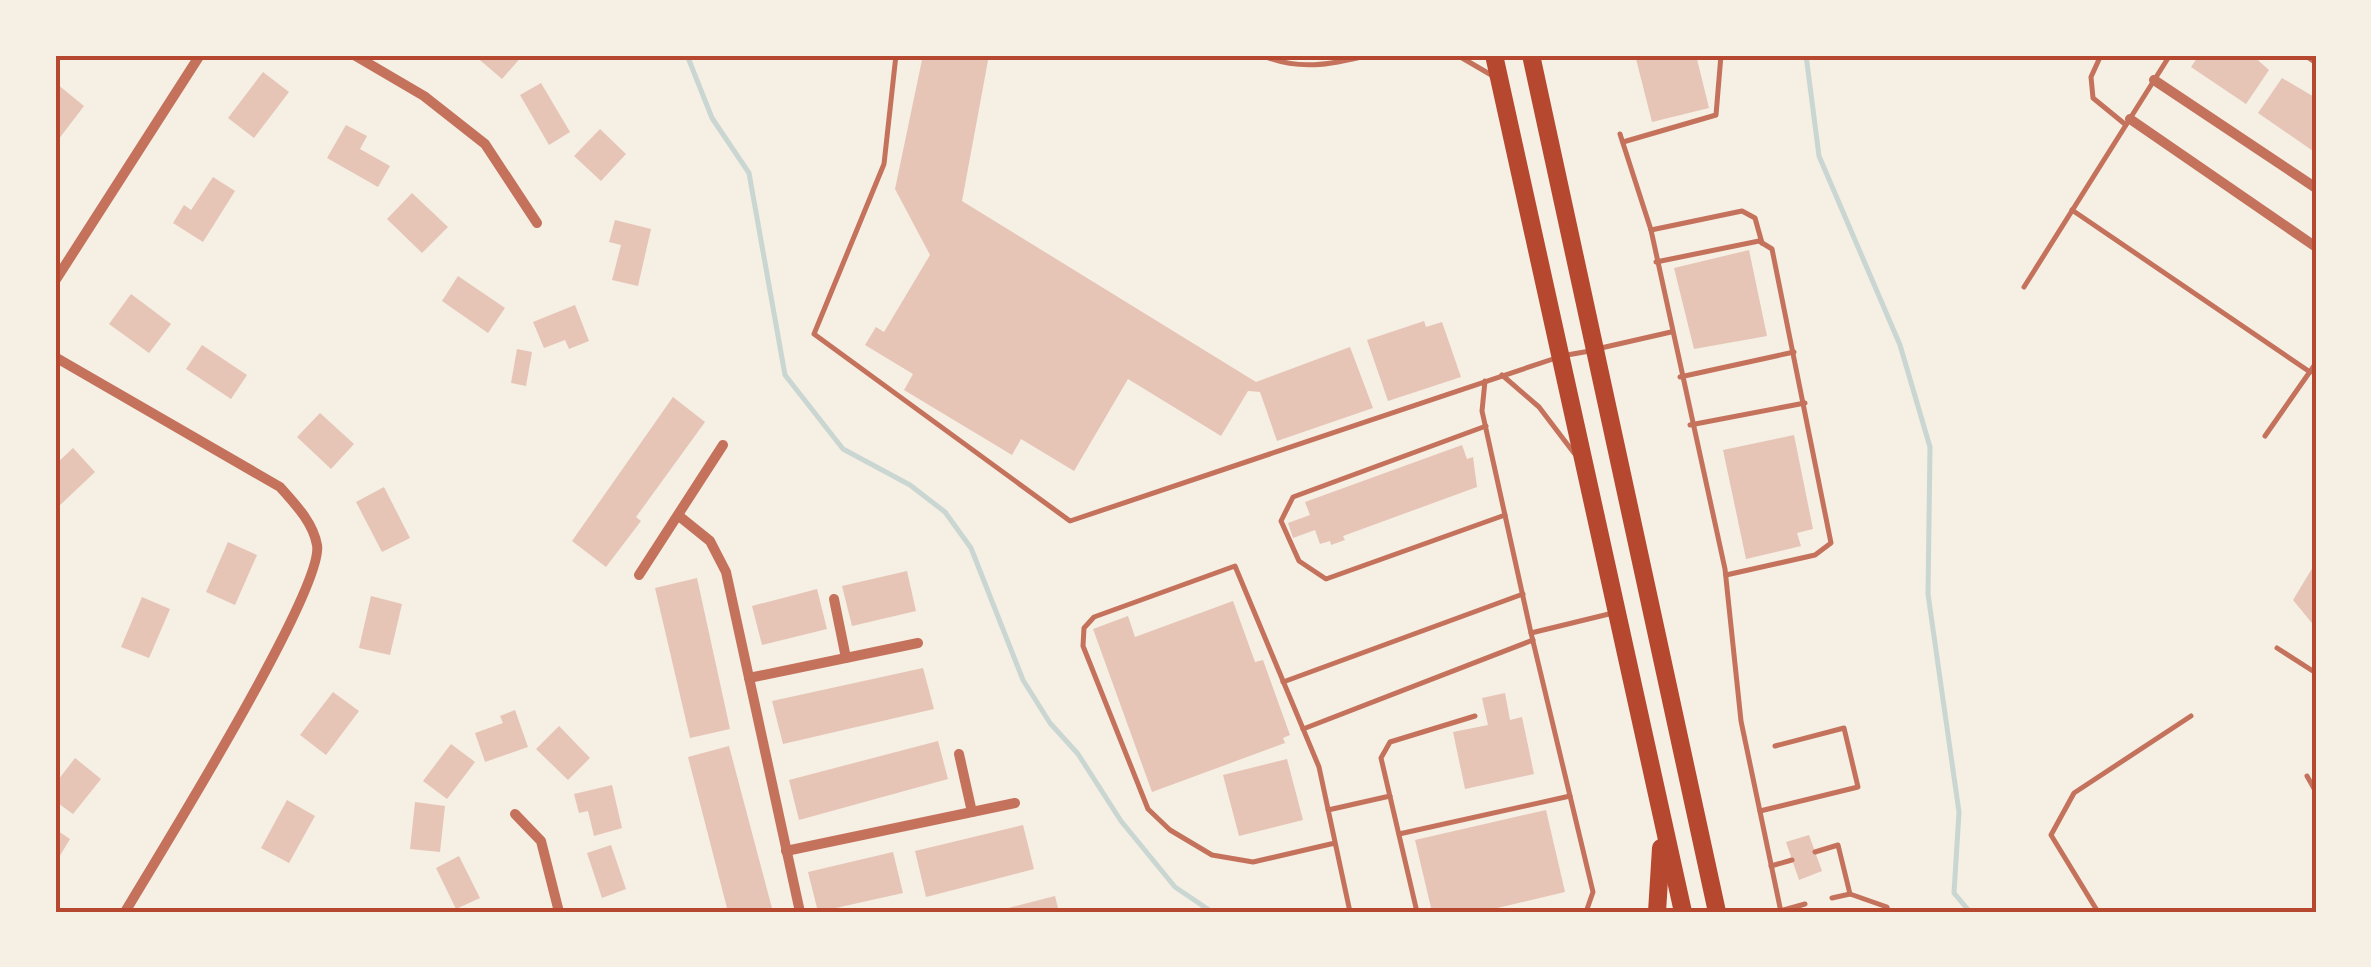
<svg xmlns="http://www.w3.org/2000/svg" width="2371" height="967" font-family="Barlow,sans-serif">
	<rect width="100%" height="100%" fill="#f6efe4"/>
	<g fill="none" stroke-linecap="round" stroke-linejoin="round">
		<!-- stream -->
		<g stroke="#c9d6d2" stroke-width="5">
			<path d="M687 55 712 118 749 173 785 375 843 449 910 485 945 512 971 548 1023 680 1050 723 1078 754 1121 821 1175 887 1212 912"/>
			<path d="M1806 55 1819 156 1900 345 1930 447 1928 594 1959 812 1954 893 1970 912"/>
		</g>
	</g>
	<!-- building -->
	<g fill="#e6c5b7">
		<path d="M474 55H523L502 79Z"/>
		<path d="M923 55H989L962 201 1256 382 1350 347 1373 408 1277 441 1260 392 1248 391 1221 436 1128 379 1074 471 1021 439 1012 455 904 390 913 374 865 345 876 327 884 332 930 255 895 189Z"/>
		<path d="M1635 55H1696L1709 108 1652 122Z"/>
		<path d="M2199 55H2252L2269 70 2246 104 2191 67Z"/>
		<path d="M263 72 289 92 254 138 228 118Z"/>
		<path d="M2282 78 2316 98 2313 151 2258 113Z"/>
		<path d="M541 83 570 132 549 145 520 95Z"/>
		<path d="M57 84 84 106 55 144V86Z"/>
		<path d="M346 125 367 136 360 149 390 166 378 187 327 158Z"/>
		<path d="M600 129 626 154 601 181 574 156Z"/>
		<path d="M213 177 235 191 203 242 173 223 184 205 191 210Z"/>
		<path d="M412 193 448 227 422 253 387 219Z"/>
		<path d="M615 220 651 229 638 286 612 280 621 245 609 242Z"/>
		<path d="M1749 250 1767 336 1694 349 1674 268Z"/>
		<path d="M458 276 505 308 488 333 442 301Z"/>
		<path d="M131 294 171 324 149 353 109 324Z"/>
		<path d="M575 305 589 341 569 349 565 340 544 348 533 322Z"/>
		<path d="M1424 321 1426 327 1442 322 1461 377 1388 401 1367 340Z"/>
		<path d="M202 345 247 375 231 399 186 369Z"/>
		<path d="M517 349 532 352 526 386 511 383Z"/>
		<path d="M673 397 705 422 636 517 641 521 606 567 572 541Z"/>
		<path d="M320 413 354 444 331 469 297 437Z"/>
		<path d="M1794 435 1813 529 1797 533 1801 546 1746 559 1723 450Z"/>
		<path d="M1462 445 1467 459 1473 457 1477 487 1343 536 1345 540 1331 545 1330 541 1320 544 1315 530 1293 538 1288 523 1310 515 1305 502Z"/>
		<path d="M73 448 95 472 58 507 55 465Z"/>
		<path d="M384 487 410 538 382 552 356 502Z"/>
		<path d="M228 542 257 555 235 605 206 592Z"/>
		<path d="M2316 562V628L2293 600Z"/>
		<path d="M907 571 916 611 852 626 842 586Z"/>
		<path d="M697 578 730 729 690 738 655 588Z"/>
		<path d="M817 589 827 629 762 645 752 606Z"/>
		<path d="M371 596 402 604 390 655 359 648Z"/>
		<path d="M142 597 170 609 149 658 121 647Z"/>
		<path d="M1233 601 1255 662 1263 660 1290 735 1283 738 1285 743 1152 792 1093 629 1128 616 1135 637Z"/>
		<path d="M923 668 934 709 783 744 772 701Z"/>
		<path d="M333 692 359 711 326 755 300 735Z"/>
		<path d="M1505 693 1510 720 1522 717 1534 774 1465 789 1453 732 1488 725 1482 698Z"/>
		<path d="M515 710 528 747 485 762 475 733 503 723 500 716Z"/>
		<path d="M559 726 590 758 568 780 536 749Z"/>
		<path d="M938 741 948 779 799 820 789 780Z"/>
		<path d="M451 744 475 762 447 799 423 781Z"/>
		<path d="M729 746 773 912H728L688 757Z"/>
		<path d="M75 758 101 779 73 814 55 801V784Z"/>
		<path d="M1287 759 1303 820 1239 836 1223 775Z"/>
		<path d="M612 785 622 828 594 836 588 811 579 813 574 794Z"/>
		<path d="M287 800 315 816 289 863 261 848Z"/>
		<path d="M415 802 445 806 440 852 410 849Z"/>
		<path d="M1546 810 1565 892 1480 912H1432L1415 840Z"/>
		<path d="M1023 825 1034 869 926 897 915 851Z"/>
		<path d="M55 829 70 839 55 864Z"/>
		<path d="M1809 835 1822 871 1799 880 1786 842Z"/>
		<path d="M611 845 626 889 602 898 587 853Z"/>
		<path d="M893 852 903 893 818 912 808 872Z"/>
		<path d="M459 856 480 898 456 909 436 868Z"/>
		<path d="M1055 896 1059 912H997V911Z"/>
	</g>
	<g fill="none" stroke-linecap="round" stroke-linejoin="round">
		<!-- service -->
		<g stroke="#c5725c" stroke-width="5">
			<path d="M896 55 884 164 814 334 1070 521 1556 358"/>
			<path d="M1261 55C1298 71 1330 65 1369 55"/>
			<path d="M1457 55 1493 76"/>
			<path d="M2101 55 2091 77 2093 98 2126 125"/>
			<path d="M1620 134 1651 230 1725 569 1741 721 1781 912"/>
			<path d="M1623 142 1716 115 1721 55"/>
			<path d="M2072 210 2310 372"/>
			<path d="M1651 230 1742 211 1755 218 1762 243"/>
			<path d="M1656 262 1759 241 1772 249 1831 543 1815 555 1726 575"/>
			<path d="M2024 287 2170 55"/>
			<path d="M1601 348 1671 332"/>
			<path d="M1567 355 1590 351"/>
			<path d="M1502 375 1539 407 1574 453"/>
			<path d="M1680 377 1794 352"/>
			<path d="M1485 381 1482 411 1531 633"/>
			<path d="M1690 425 1805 403"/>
			<path d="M1486 426 1293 497 1281 521 1299 561 1326 579 1505 515"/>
			<path d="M2265 436 2316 363"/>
			<path d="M2277 648 2316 673"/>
			<path d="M1283 682 1523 594"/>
			<path d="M1303 729 1533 640"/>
			<path d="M2307 776 2316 792"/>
			<path d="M1328 810 1390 796"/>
			<path d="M1760 811 1858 787 1844 728 1775 746"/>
			<path d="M1399 834 1570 796"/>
			<path d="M1335 843 1253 862 1212 855 1170 830 1148 809 1083 646 1084 628 1094 617 1235 566 1319 767 1350 912"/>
			<path d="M1815 852 1838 845 1850 894 1887 907 1888 912"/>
			<path d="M1771 866 1792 860"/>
			<path d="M1832 898 1850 894"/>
			<path d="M1780 911 1805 904"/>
			<path d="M1417 912 1381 758 1390 742 1475 716"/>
			<path d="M1586 912 1593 892 1531 633 1613 613"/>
			<path d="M2098 912 2051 835 2074 793 2191 716"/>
		</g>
		<!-- minor -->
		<g stroke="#c5725c" stroke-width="10">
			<path d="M354 55 424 96 485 144 537 223"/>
			<path d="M2309 55 2316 60"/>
			<path d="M2154 80 2316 188"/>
			<path d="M2130 119 2316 247"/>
			<path d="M55 281 200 55"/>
			<path d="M55 357 280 487C295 504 313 522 317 545 325 588 157 858 125 912"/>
			<path d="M679 516 710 541 726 572 800 912"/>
			<path d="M639 575 723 445"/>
			<path d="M834 599 846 658"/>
			<path d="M749 678 918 643"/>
			<path d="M959 754 972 812"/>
			<path d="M515 814 541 841 559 912"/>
			<path d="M786 851 1015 803"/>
		</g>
		<!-- primary -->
		<g stroke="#b5482f" stroke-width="18">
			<path d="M1494 55 1683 912"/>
			<path d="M1531 55 1717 912"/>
			<path d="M1657 912 1661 848"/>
		</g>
	</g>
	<!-- border -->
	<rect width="2371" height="967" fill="none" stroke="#f6efe4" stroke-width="115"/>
	<rect x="58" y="58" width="2256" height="852" fill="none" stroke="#b5482f" stroke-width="4"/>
</svg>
